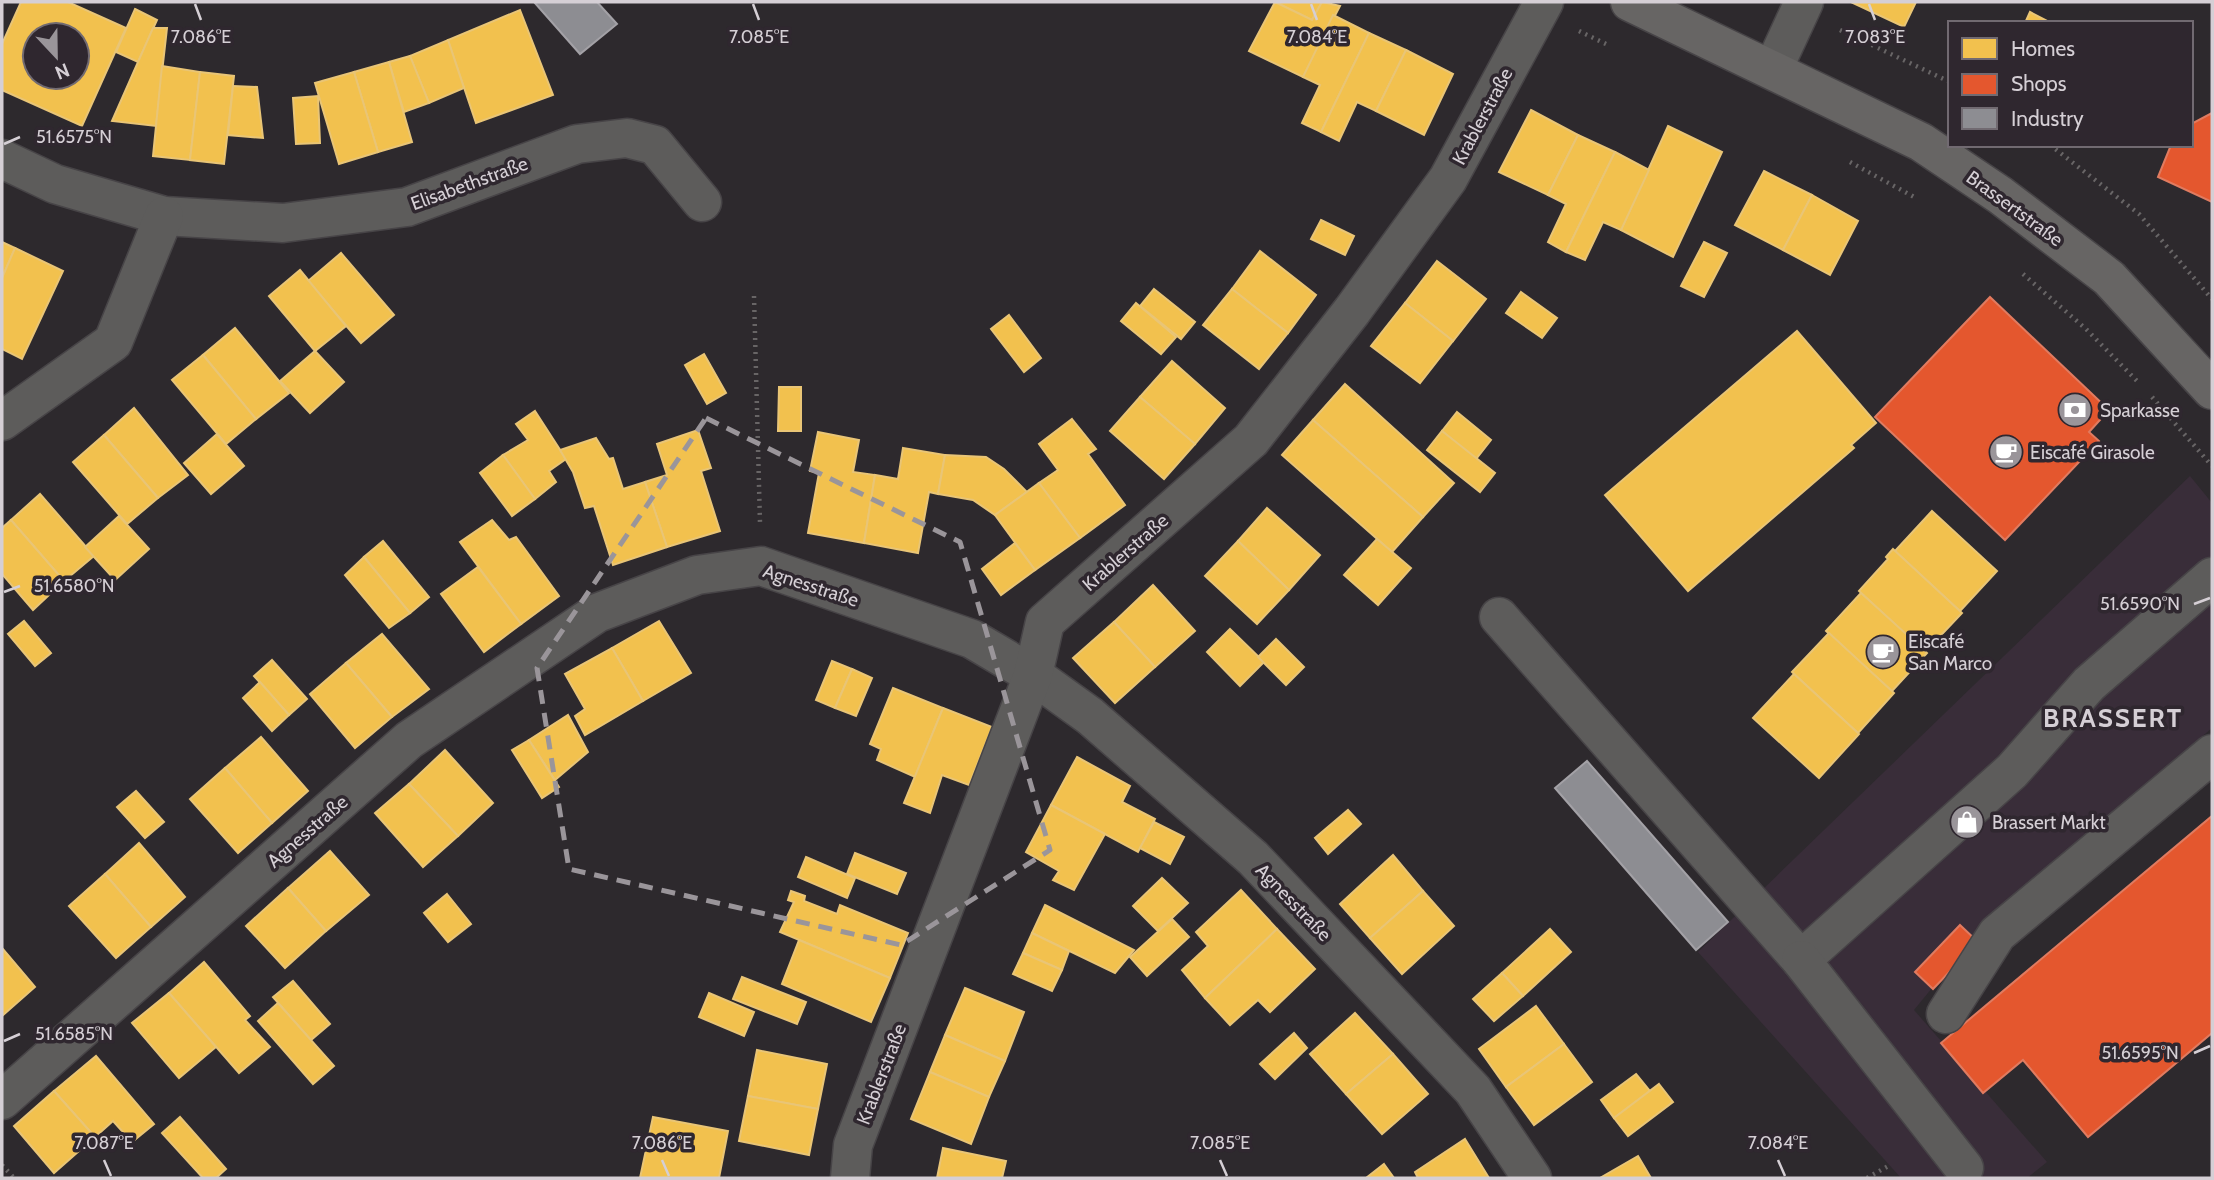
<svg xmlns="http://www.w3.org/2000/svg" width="2214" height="1180" font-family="Cabin,sans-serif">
	<rect width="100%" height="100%" fill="#2d292d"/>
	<!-- built -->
	<path fill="#392d39" d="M2190 476 2212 503V728L1991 916 1914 1010 2047 1162 2027 1178H1901L1698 952Z"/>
	<!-- homes -->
	<g fill="#f2c14e" stroke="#e9c576" stroke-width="2" fill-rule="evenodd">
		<path d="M21 2H68L126 28 82 126 2 90V44ZM35 35H77V77H35Z"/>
		<path d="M1275 2H1322L1312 20Z"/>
		<path d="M1275 2 1312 20 1322 2 1340 6 1303 77 1249 51Z"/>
		<path d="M1851 2H1916L1904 27Z"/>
		<path d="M135 9 157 20 138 62 116 52Z"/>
		<path d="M520 10 553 95 476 123 448 40Z"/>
		<path d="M2030 12 2051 23H2025Z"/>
		<path d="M1333 15 1369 33 1321 132 1302 123 1320 85 1303 77Z"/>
		<path d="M153 28H167L156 126 112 121Z"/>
		<path d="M1369 33 1406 50 1376 111 1357 102 1339 141 1321 132Z"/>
		<path d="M448 40 464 88 429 103 410 56Z"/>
		<path d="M1406 50 1453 74 1424 135 1376 111Z"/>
		<path d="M410 56 429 103 404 112 389 62Z"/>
		<path d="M389 62 412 142 378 152 354 72Z"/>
		<path d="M162 66 200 72 190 160 153 156Z"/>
		<path d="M200 72 234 76 224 164 190 160Z"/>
		<path d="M354 72 378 152 339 164 315 83Z"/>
		<path d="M233 86 257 87 263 138 228 135Z"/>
		<path d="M318 96 320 143 296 144 293 98Z"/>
		<path d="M1531 110 1578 135 1548 195 1499 172Z"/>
		<path d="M1668 126 1722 152 1673 257 1621 230Z"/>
		<path d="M1578 135 1615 152 1566 252 1548 242 1566 204 1548 195Z"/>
		<path d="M1615 152 1649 170 1621 230 1603 222 1585 260 1566 252Z"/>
		<path d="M1764 171 1812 195 1783 250 1735 225Z"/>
		<path d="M1812 195 1858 221 1830 275 1783 250Z"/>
		<path d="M1321 220 1354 236 1345 255 1311 239Z"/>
		<path d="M2 242 15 248 2 278Z"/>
		<path d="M1704 242 1727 253 1704 297 1681 286Z"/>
		<path d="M15 248 63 271 22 359 2 349V278Z"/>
		<path d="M1260 251 1316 295 1288 333 1232 289Z"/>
		<path d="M341 253 394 315 361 343 308 281Z"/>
		<path d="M1437 261 1486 299 1453 341 1405 303Z"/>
		<path d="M300 270 346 326 315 351 269 296Z"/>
		<path d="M1154 289 1195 322 1181 339 1140 306Z"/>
		<path d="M1232 289 1288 333 1259 369 1203 325Z"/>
		<path d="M1521 292 1557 318 1542 338 1506 313Z"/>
		<path d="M1136 303 1176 337 1161 354 1121 321Z"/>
		<path d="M1405 303 1453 341 1420 383 1371 346Z"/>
		<path d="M1009 315 1041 358 1024 372 991 329Z"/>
		<path d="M235 328 289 393 256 419 203 355Z"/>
		<path d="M1797 331 1876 423 1851 445 1854 448 1688 591 1605 495Z"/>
		<path d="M315 351 344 382 310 413 280 381Z"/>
		<path d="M704 354 726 393 707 404 685 365Z"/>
		<path d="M203 355 256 419 226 444 172 380Z"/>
		<path d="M1172 361 1225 408 1195 444 1140 397Z"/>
		<path d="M1345 384 1454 483 1423 517 1313 420Z"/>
		<path d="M779 387H801V431H778Z"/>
		<path d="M1140 397 1195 444 1164 479 1110 431Z"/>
		<path d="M134 408 188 475 158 498 104 435Z"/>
		<path d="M535 411 566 459 549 471 556 482 535 499 503 455 528 440 516 424Z"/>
		<path d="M1457 412 1491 440 1476 459 1442 431Z"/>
		<path d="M1072 419 1096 449 1088 454 1125 505 1080 538 1039 483 1058 470 1039 444Z"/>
		<path d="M1313 420 1423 517 1392 552 1282 455Z"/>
		<path d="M698 430 711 468 701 471 720 531 667 547 645 482 667 475 657 444Z"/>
		<path d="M1442 431 1495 473 1480 492 1427 450Z"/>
		<path d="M818 432 859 440 853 472 875 475 864 543 808 533 819 473 810 471Z"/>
		<path d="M217 434 244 466 211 494 184 463Z"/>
		<path d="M104 435 158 498 127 524 73 462Z"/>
		<path d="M596 438 609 459 613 458 623 489 645 482 667 547 613 565 594 506 585 508 573 472 560 450Z"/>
		<path d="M903 448 945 455 938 494 929 492 918 553 864 543 875 475 898 479Z"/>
		<path d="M503 455 535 499 512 516 480 473Z"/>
		<path d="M945 455 986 457 1004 469 1027 492 995 515 973 500 938 494Z"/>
		<path d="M1039 483 1080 538 1035 570 995 515Z"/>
		<path d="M40 494 94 556 64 581 11 520Z"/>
		<path d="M1267 508 1320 555 1289 590 1238 541Z"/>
		<path d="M1932 511 1997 571 1960 611 1895 551Z"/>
		<path d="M119 516 149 549 115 580 85 547Z"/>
		<path d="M11 520 64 581 33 610 2 574V528Z"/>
		<path d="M492 520 509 540 516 537 559 596 521 624 460 542Z"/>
		<path d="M1377 539 1411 568 1378 605 1344 575Z"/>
		<path d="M383 541 429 597 410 613 364 557Z"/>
		<path d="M1238 541 1289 590 1257 624 1205 576Z"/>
		<path d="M1015 543 1035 570 1001 595 982 569Z"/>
		<path d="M1893 549 1962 613 1925 652 1859 591 1888 559 1886 557Z"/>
		<path d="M364 557 410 613 389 628 345 575Z"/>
		<path d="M478 567 521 624 484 652 441 594Z"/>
		<path d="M1153 585 1195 631 1155 667 1114 622Z"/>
		<path d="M1861 593 1927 653 1892 691 1826 631Z"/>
		<path d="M24 621 51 653 35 666 8 634Z"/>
		<path d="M659 621 691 673 643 701 612 648Z"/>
		<path d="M1114 622 1155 667 1115 703 1073 658Z"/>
		<path d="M1230 629 1264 662 1240 686 1207 652Z"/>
		<path d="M1829 633 1894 693 1858 733 1792 672Z"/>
		<path d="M382 634 429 689 392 717 346 663Z"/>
		<path d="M1276 639 1304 667 1286 685 1258 657Z"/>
		<path d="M612 648 643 701 585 735 575 716 585 709 565 674Z"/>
		<path d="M272 660 307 699 289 715 254 676Z"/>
		<path d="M832 661 852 669 835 708 816 700Z"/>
		<path d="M346 663 392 717 355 748 310 694Z"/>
		<path d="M852 669 872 678 856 716 835 708Z"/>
		<path d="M1794 674 1859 734 1819 778 1753 718Z"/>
		<path d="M260 682 289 715 272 731 243 698Z"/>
		<path d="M893 688 943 708 915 777 877 760 881 749 870 744Z"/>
		<path d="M943 708 992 727 969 785 942 775 930 813 904 803Z"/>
		<path d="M568 715 588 752 555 780 529 740Z"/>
		<path d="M261 737 308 791 272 823 225 768Z"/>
		<path d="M529 740 559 787 542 798 512 750Z"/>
		<path d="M445 750 493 803 458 836 409 784Z"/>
		<path d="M1077 757 1130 786 1122 802 1155 819 1138 852 1051 805Z"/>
		<path d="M225 768 272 823 238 853 190 799Z"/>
		<path d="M409 784 458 836 423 867 375 813Z"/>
		<path d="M136 791 164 822 145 838 117 807Z"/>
		<path d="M1051 805 1105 834 1074 890 1053 880 1059 871 1026 852Z"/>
		<path d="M1348 810 1361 824 1328 854 1315 838Z"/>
		<path d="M1154 822 1184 837 1170 864 1140 848Z"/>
		<path d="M139 843 185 897 151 927 105 874Z"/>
		<path d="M330 851 369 895 326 931 288 888Z"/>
		<path d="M855 853 906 873 897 894 847 874Z"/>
		<path d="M1393 855 1423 891 1370 938 1340 904Z"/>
		<path d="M806 857 855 878 847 898 798 877Z"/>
		<path d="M105 874 151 927 116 958 69 906Z"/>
		<path d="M1162 878 1188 903 1158 931 1133 906Z"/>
		<path d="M288 888 326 931 285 968 246 926Z"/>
		<path d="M1241 890 1277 929 1205 998 1182 970 1208 946 1196 932Z"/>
		<path d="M791 891 805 896 804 901 837 914 840 905 908 933 890 978 780 932 794 902 788 900Z"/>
		<path d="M1423 891 1454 926 1402 974 1370 938Z"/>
		<path d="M447 894 471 924 448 942 424 913Z"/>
		<path d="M1045 905 1134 950 1115 973 1032 933Z"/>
		<path d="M1172 919 1189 937 1147 976 1130 957Z"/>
		<path d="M1277 929 1315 969 1270 1012 1258 1000 1230 1025 1205 998Z"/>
		<path d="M1550 929 1571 952 1523 996 1502 973Z"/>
		<path d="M1032 933 1069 951 1062 970 1023 953Z"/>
		<path d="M799 940 890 978 871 1022 782 984Z"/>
		<path d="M2 948 35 987 2 1016Z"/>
		<path d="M1023 953 1062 970 1052 991 1013 974Z"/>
		<path d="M204 962 250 1016 245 1020 270 1047 239 1073 169 993Z"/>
		<path d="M1502 973 1523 996 1494 1021 1473 999Z"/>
		<path d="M742 977 806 1002 797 1024 733 999Z"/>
		<path d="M293 981 330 1024 311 1040 273 997Z"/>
		<path d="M965 988 1024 1012 1005 1061 945 1035Z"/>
		<path d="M169 993 216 1047 179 1078 132 1023Z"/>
		<path d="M709 993 754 1012 744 1036 699 1017Z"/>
		<path d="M278 1003 334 1066 313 1084 258 1021Z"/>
		<path d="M1536 1006 1564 1044 1506 1087 1479 1049Z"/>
		<path d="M1355 1013 1393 1054 1346 1094 1310 1054Z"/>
		<path d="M1294 1033 1307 1048 1275 1079 1260 1064Z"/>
		<path d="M945 1035 1005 1061 989 1097 930 1072Z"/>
		<path d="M1564 1044 1592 1082 1534 1125 1506 1087Z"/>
		<path d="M757 1050 827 1064 818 1109 748 1096Z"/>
		<path d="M1393 1054 1428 1094 1382 1134 1346 1094Z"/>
		<path d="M96 1056 154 1124 132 1142 113 1121 95 1137 54 1091Z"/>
		<path d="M930 1072 989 1097 971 1144 911 1119Z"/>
		<path d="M1636 1074 1650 1091 1614 1118 1601 1100Z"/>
		<path d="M1659 1084 1673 1102 1628 1136 1614 1118Z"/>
		<path d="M54 1091 95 1137 54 1173 14 1126Z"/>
		<path d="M748 1096 818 1109 809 1155 739 1141Z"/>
		<path d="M180 1117 226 1169 216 1178H203L162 1133Z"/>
		<path d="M653 1117 728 1131 719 1178H640Z"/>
		<path d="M1465 1139 1489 1178H1418L1415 1172Z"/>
		<path d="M943 1148 1006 1161 1002 1178H937Z"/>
		<path d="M1638 1156 1651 1178H1600Z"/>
		<path d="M1384 1164 1394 1178H1366Z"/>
	</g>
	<!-- shops -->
	<g fill="#e4572e" stroke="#e07b60" stroke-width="2">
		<path d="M2212 113V202L2158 177 2171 145H2191V124Z"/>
		<path d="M1990 297 2109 410 2089 432 2099 441 2005 540 1875 417Z"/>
		<path d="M2212 816V1033L2088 1137 2023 1060 1983 1093 1941 1043Z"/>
		<path d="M1960 925 1978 942 1933 989 1915 972Z"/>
	</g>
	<!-- industry -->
	<g fill="#8d8d92" stroke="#a3a1a6" stroke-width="2">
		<path d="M534 2H597L617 24 580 54Z"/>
		<path d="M1587 761 1728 922 1696 950 1555 788Z"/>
	</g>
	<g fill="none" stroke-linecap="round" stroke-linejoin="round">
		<!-- minor casing -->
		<g stroke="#474447" stroke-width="41">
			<g id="minor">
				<path d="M1773 69 1804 2"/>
				<path d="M2 159 55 184 164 216 283 223 407 207 577 144 627 138 655 145 702 202"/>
				<path d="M2 421 113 342 164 216"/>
				<path d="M1499 617 1801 960 2012 771 2089 684 2212 577"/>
				<path d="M1801 960 1964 1168"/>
				<path d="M1946 1014 1997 934 2212 754"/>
				<path d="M2 1100 409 740 597 613 697 575 761 566 972 639 1033 675 1090 716 1253 858 1473 1090 1532 1178"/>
				<path d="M850 1178 853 1145 1033 675 1045 622 1251 440 1352 311 1448 179 1544 2"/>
			</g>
		</g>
		<!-- major casing -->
		<g stroke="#474447" stroke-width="41">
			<path id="major" d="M1630 2 1921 142 2000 195 2109 278 2212 390"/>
		</g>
		<!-- path -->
		<g stroke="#686566" stroke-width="4.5" stroke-dasharray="2 5" stroke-linecap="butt">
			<path d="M1840 30 1950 82"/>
			<path d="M1579 31 1606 44"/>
			<path d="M2050 145 2139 214 2212 299"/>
			<path d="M1850 162 1916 198"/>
			<path d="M2023 274 2086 329 2139 383"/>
			<path d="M754 296 760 523"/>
			<path d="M2152 397 2212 466"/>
			<path d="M2 1165 14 1178"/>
			<path d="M1867 1178 1890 1165"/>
		</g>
		<!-- minor -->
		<use href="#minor" stroke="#5d5c5b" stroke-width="38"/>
		<!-- major -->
		<use href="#major" stroke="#676564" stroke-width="38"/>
	</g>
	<!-- marked area -->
	<path fill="none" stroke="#9a959a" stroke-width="5" stroke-dasharray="14 9" stroke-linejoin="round" d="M706 418 960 542 1050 850 901 945 569 869 537 668Z"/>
	<!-- ticks -->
	<path fill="none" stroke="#d5cfd5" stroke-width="2.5" d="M195 4 201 20M753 4 759 20M1311 4 1317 20M1869 4 1875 20M4 144 20 137M4 592 20 586M2194 604 2210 598M4 1041 20 1034M2194 1053 2210 1046M104 1160 111 1176M662 1160 669 1176M1220 1160 1227 1176M1778 1160 1785 1176"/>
	<!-- icons -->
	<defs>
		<g id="bank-disc" transform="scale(1.75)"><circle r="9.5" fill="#9a959a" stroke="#2f272f"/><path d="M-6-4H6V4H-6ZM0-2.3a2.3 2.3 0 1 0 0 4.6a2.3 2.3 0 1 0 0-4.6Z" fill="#fff"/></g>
		<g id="cafe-disc" transform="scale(1.75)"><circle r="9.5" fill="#9a959a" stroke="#2f272f"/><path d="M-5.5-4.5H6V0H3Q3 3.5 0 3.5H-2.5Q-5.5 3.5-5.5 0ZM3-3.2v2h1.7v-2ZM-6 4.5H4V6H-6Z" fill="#fff"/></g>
		<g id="shop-disc" transform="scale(1.75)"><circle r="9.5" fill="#9a959a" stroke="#2f272f"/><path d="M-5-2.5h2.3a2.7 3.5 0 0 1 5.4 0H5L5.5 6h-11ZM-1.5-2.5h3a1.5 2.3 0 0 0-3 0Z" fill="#fff"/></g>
	</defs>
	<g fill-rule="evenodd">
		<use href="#bank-disc" x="2075" y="410"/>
		<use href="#cafe-disc" x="2006" y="452"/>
		<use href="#cafe-disc" x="1883" y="652"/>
		<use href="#shop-disc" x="1967" y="822"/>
	</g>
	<g text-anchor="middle" stroke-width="7" stroke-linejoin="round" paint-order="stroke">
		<!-- street labels -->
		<g font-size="19" fill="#d5cfd5" stroke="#2f272f">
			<text transform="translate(1482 116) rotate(-62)" y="7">Krablerstraße</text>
			<text transform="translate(469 183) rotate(-20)" y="7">Elisabethstraße</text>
			<text transform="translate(2015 208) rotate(36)" y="7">Brassertstraße</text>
			<text transform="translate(1125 552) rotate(-41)" y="7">Krablerstraße</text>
			<text transform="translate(811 585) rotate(18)" y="7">Agnesstraße</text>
			<text transform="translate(307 831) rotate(-41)" y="7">Agnesstraße</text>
			<text transform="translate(1294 902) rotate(46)" y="7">Agnesstraße</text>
			<text transform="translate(881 1074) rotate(-69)" y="7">Krablerstraße</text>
		</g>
		<!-- poi labels -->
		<g font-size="19" fill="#d5cfd5" stroke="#2f272f" text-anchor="start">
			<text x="2100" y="417">Sparkasse</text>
			<text x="2030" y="459">Eiscafé Girasole</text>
			<text x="1908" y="648">Eiscafé<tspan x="1908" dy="22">San Marco</tspan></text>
			<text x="1992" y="829">Brassert Markt</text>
		</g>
		<!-- district labels -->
		<g font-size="26" font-weight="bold" letter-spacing="2" fill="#d5cfd5" stroke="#2f272f">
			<text x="2113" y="727">BRASSERT</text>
		</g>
	</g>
	<g font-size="18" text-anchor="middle" fill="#d5cfd5" stroke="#2f272f" stroke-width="7" stroke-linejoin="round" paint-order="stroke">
		<text x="201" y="43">7.086°E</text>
		<text x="759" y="43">7.085°E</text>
		<text x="1317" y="43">7.084°E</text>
		<text x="1875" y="43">7.083°E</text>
		<text x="74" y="143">51.6575°N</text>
		<text x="74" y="592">51.6580°N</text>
		<text x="2140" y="610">51.6590°N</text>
		<text x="74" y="1040">51.6585°N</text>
		<text x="2140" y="1059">51.6595°N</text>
		<text x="104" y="1149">7.087°E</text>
		<text x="662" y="1149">7.086°E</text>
		<text x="1220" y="1149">7.085°E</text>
		<text x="1778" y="1149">7.084°E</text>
	</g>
	<!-- border -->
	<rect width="2214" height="1180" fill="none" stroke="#d5cfd5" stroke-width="7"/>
	<!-- legend -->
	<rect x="1948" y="21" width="245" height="126" fill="#2f272f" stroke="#716a71" stroke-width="2"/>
	<rect x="1962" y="38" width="35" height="21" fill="#f2c14e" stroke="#716a71" stroke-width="2"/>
	<text x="2011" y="56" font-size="21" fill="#d5cfd5">Homes</text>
	<rect x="1962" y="74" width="35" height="21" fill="#e4572e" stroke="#716a71" stroke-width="2"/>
	<text x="2011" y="91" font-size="21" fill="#d5cfd5">Shops</text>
	<rect x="1962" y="108" width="35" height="21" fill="#8d8d92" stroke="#716a71" stroke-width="2"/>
	<text x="2011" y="126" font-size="21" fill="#d5cfd5">Industry</text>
	<!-- north arrow -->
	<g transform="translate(56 56) rotate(158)"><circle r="33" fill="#2f272f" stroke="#716a71" stroke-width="2"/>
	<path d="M0-5L12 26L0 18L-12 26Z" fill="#9a959a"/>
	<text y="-10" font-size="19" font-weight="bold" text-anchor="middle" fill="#d5cfd5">N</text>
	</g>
</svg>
